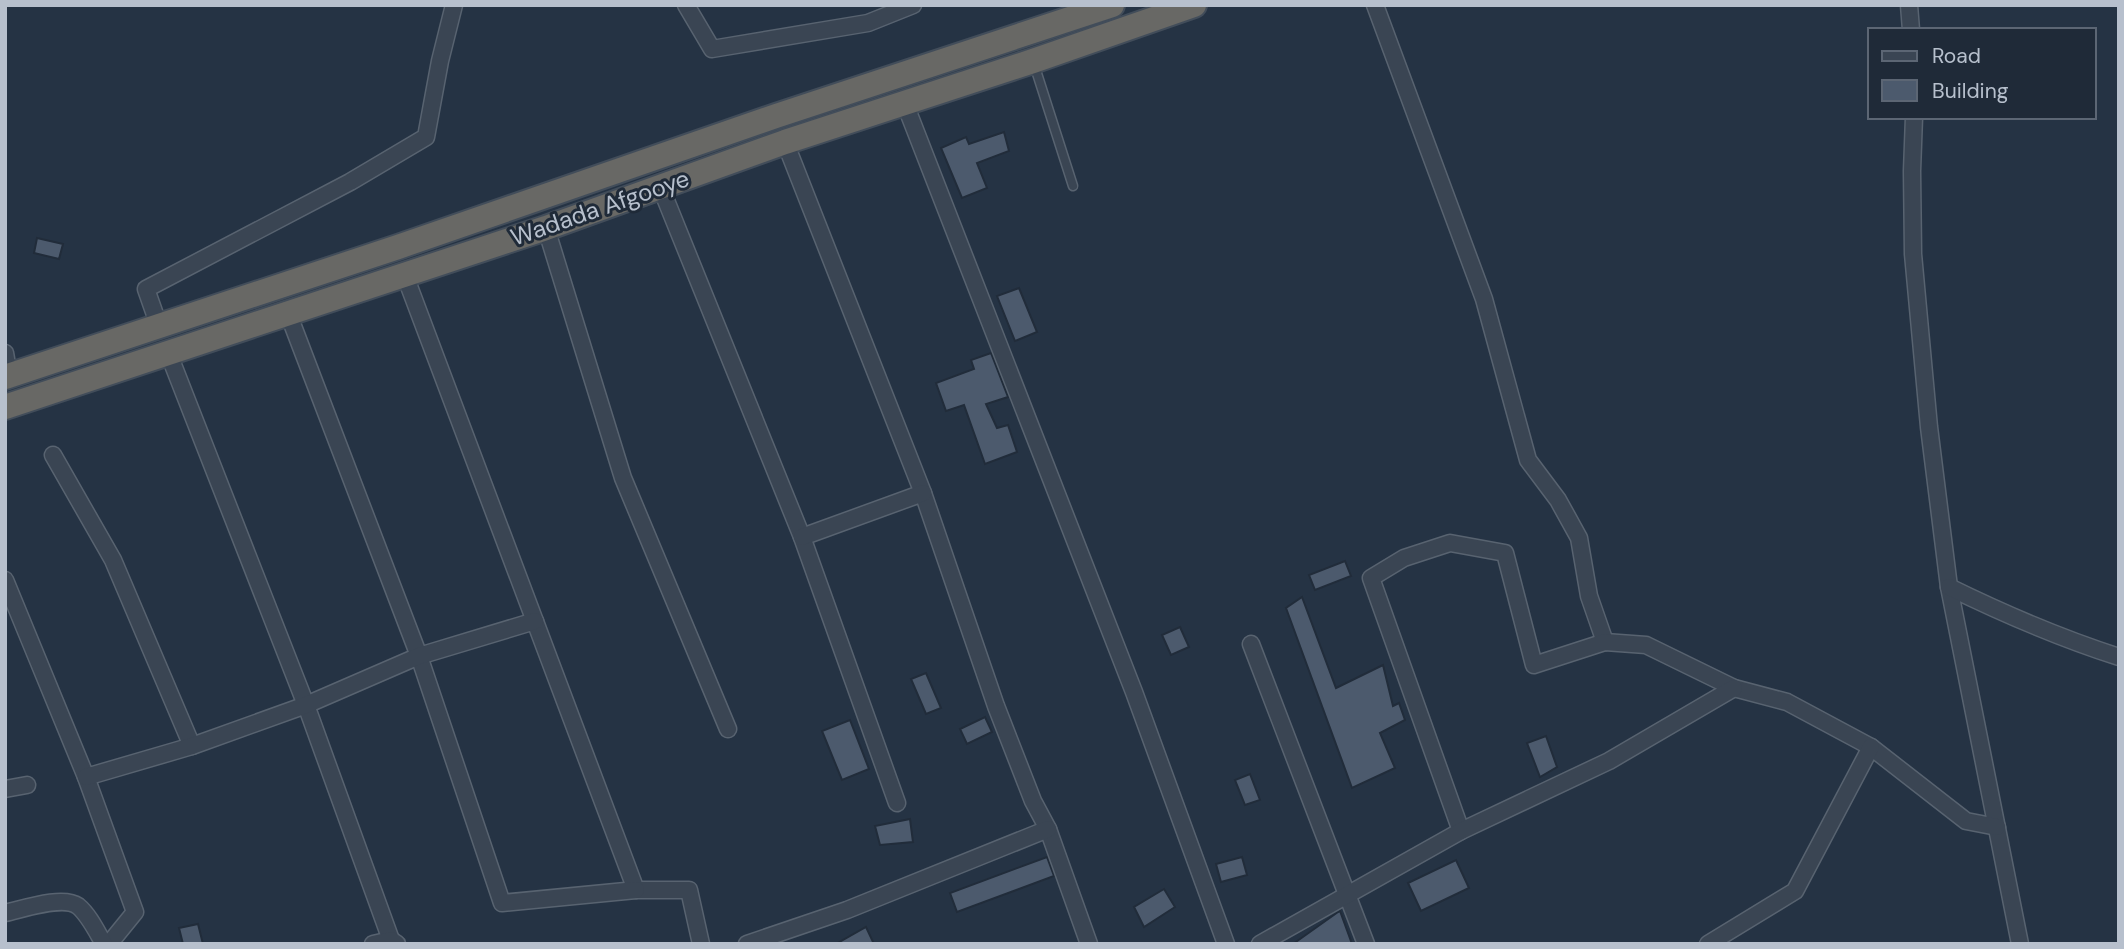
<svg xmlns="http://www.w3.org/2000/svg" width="2124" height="949" font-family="'DM Sans',sans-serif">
	<rect width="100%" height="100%" fill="#253344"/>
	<!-- building -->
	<g fill="#4c5a6d" stroke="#212c3a" stroke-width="2">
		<path d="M1004 132 1009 151 977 163 987 188 962 198 941 148 966 137 969 144Z"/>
		<path d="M37 238 63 244 59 259 34 253Z"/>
		<path d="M1019 288 1037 332 1015 341 997 296Z"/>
		<path d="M991 353 1008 397 986 404 997 428 1008 425 1017 452 985 464 964 405 946 411 936 383 974 369 971 360Z"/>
		<path d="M1345 561 1351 576 1315 590 1309 575Z"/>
		<path d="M1302 597 1336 688 1383 665 1393 706 1399 703 1405 720 1380 733 1395 768 1352 788 1286 608Z"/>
		<path d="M1180 627 1189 647 1171 655 1162 635Z"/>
		<path d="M926 673 941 708 926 714 911 679Z"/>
		<path d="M985 717 992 732 967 744 960 729Z"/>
		<path d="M850 720 869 769 842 780 822 731Z"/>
		<path d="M1546 736 1557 767 1540 777 1527 743Z"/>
		<path d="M1250 774 1260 800 1245 805 1235 780Z"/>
		<path d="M910 819 913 842 880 845 875 826Z"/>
		<path d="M1047 857 1054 876 957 912 950 893Z"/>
		<path d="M1242 857 1247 875 1221 882 1216 864Z"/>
		<path d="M1456 860 1469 888 1421 911 1408 883Z"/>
		<path d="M1164 889 1175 907 1144 927 1134 907Z"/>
		<path d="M1340 911 1352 944H1293L1338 912Z"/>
		<path d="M198 924 203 944H183L179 928Z"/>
		<path d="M866 927 874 944H836Z"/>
	</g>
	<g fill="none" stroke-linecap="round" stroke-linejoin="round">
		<!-- service casing -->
		<g stroke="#586370" stroke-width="11">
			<path id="service" d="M1034 64 1073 186"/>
		</g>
		<!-- minor casing -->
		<g stroke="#586370" stroke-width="19">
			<g id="minor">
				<path d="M686 5 712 49 868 23 913 5"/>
				<path d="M1375 5 1484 299 1528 460 1558 500 1579 538 1589 596 1605 642"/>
				<path d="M1909 5 1911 30"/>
				<path d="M905 104 1134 692 1226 944"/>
				<path d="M1914 117 1912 171 1913 254 1929 427 1949 587 2020 944"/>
				<path d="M785 142 923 493 996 706 1033 801 1048 829 1089 944"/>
				<path d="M661 188 802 537 897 803"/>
				<path d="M546 228 623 478 728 729"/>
				<path d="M404 273 636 890H689L701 944"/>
				<path d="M288 313 419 656 502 903 636 890"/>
				<path d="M159 326 146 289 350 182 426 137 440 61 454 5"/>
				<path d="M168 352 306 705 391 940"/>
				<path d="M5 353 9 376"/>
				<path d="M53 455 113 560 192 746"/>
				<path d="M802 537 923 493"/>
				<path d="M5 580 86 777 135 912 109 944"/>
				<path d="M1949 587C2004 614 2060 638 2119 657"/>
				<path d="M1251 644 1366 944"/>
				<path d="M86 777 192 746 306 705 419 656 535 621"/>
				<path d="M5 789 27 785"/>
				<path d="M1461 831 1371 578 1404 558 1450 543 1505 553 1534 665 1605 642 1646 645 1734 688 1787 702 1871 747 1966 821 1997 827"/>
				<path d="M5 913C23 909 63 895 78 906 89 915 97 932 104 944"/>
				<path d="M373 944 391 940 397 944"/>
				<path d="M747 944 847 910 1048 829"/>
				<path d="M1260 944 1461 831 1609 761 1734 688"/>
				<path d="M1708 944 1795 891 1871 747"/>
			</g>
		</g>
		<!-- trunk casing -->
		<g stroke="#424d5a" stroke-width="28">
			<g id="trunk">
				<path d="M5 377 398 247 776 116 1112 5"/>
				<path d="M5 407 546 228 785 142 1033 61 1194 5"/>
			</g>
		</g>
		<!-- service -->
		<use href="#service" stroke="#3a4553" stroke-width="8"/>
		<!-- minor -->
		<use href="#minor" stroke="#3a4553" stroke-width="16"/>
		<!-- trunk -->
		<use href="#trunk" stroke="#686865" stroke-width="24"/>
	</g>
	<g text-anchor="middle" stroke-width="6" stroke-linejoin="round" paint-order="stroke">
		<!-- street labels -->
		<g font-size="24" fill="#b7c0cd" stroke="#1f2a38">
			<text transform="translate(600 208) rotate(-19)" y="8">Wadada Afgooye</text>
		</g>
	</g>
	<!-- border -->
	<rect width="2124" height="949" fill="none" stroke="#b7c0cd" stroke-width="14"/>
	<!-- legend -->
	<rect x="1868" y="28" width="228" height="91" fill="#1f2a38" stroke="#5c6674" stroke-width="2"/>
	<rect x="1882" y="51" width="35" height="10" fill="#3a4553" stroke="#5c6674" stroke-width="2"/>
	<text x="1932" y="63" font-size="21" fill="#b7c0cd">Road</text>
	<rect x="1882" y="80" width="35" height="21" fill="#4c5a6d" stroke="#5c6674" stroke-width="2"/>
	<text x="1932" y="98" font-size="21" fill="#b7c0cd">Building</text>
</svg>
